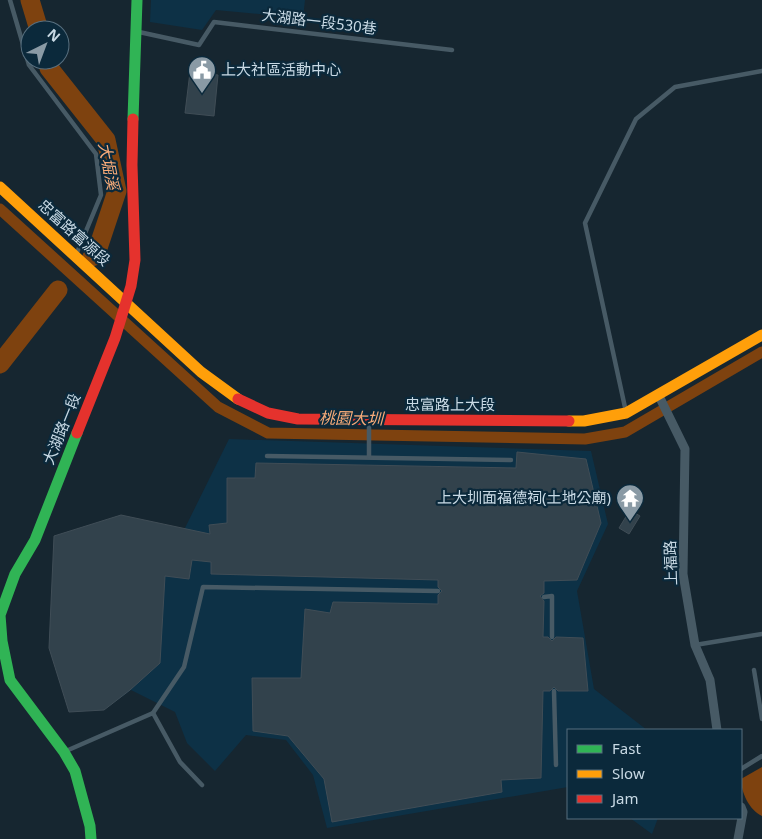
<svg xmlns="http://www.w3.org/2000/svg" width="762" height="839" font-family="'Noto Sans','Noto Sans TC',sans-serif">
	<rect width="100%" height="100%" fill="#162630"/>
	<!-- built -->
	<g fill="#0d3146">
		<path d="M151 0H305L303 18 216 10 202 30 150 22Z"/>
		<path d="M229 439 591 451 608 524 577 591 594 689 647 730H568V787L327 828 313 775 286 740 246 735 215 771 187 743 175 712 131 690 104 710 69 712 49 648 54 536 121 515 184 530Z"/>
		<path d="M630 818H658L652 834Z"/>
	</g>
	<!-- water -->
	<path fill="#7e420f" d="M762 767V816C749 810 741 792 741 779Z"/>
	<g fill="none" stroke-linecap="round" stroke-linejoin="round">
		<!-- canal -->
		<path stroke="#7e420f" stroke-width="11" d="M0 209 218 407 268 433 585 439 625 432 762 352"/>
		<!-- river -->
		<g stroke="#7e420f" stroke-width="19">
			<path d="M30 0 39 30"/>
			<path d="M47 60 49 68 106 140 117 191 98 248 92 257"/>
			<path d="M0 364 58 290"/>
		</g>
	</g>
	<!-- building -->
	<g fill="#32424c" stroke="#404d56">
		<path d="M190 72 218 75 214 116 185 113Z"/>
		<path d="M517 452 586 459 601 523 577 580 544 581V593L540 596 544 601 543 637H548L552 641 556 637 583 638 588 691H558L554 687 550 691H543L541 778 501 780 502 792 332 822 324 779 288 736 253 731 252 678H301L305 609 330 613 333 602 438 604V595L442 591 438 587V580L211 574V562L192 560 189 579 165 576 160 663 130 690 104 710 69 712 49 648 54 536 121 515 210 534 209 525 227 523V478H255L256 463 516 468Z"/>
		<path d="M630 510 640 516 629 534 619 528Z"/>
	</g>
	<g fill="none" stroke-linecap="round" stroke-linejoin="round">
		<!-- lane -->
		<g stroke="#475a65" stroke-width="4.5">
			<path d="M10 0 29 65 96 154 101 195 76 255"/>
			<path d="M139 32 199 45 214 22 452 50"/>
			<path d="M626 412 585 223 636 119 675 87 762 71"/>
			<path d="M267 456 511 460"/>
			<path d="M369 457V421"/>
			<path d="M544 597 552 596V637"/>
			<path d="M695 645 762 634"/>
			<path d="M754 670 762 719"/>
			<path d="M554 691 556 765"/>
			<path d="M153 713 184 667 203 587 438 591"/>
			<path d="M66 751 153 713 180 762 202 785"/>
			<path d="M741 769 762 756"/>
		</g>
		<!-- street -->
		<g stroke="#475a65" stroke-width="9">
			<path d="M659 396 685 449 683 574 695 645 710 680 717 730"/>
			<path d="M738 839 743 812 741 807"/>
		</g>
		<!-- fast -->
		<g stroke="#30b455" stroke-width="11">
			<path d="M133 119 137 0"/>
			<path d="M77 433 35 540 15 574 0 615 2 641 10 680 64 752 75 771 90 826 91 839"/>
		</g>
		<!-- slow -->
		<g stroke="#ff9f0a" stroke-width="11">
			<path d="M0 187 201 372 238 399"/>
			<path d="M569 421H584L626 413 762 335"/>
		</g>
		<!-- jam -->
		<g stroke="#e5322d" stroke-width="11">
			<path d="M238 399 268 413 298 419 569 421"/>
			<path d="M77 433 115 338 131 286 135 260 132 165 133 119"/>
		</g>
	</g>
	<!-- icons -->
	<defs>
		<g id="civic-pin" transform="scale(1.4375)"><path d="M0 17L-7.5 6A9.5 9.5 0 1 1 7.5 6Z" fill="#8a9aa5" stroke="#0b293b"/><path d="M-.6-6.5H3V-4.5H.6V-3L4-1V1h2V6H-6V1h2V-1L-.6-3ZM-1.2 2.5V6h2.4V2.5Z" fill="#fff"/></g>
		<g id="temple-pin" transform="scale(1.4375)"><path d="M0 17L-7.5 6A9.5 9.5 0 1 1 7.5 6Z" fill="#8a9aa5" stroke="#0b293b"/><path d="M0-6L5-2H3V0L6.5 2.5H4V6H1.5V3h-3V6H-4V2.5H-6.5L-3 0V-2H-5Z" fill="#fff"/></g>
	</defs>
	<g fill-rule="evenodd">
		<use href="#civic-pin" x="202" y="70"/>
		<use href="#temple-pin" x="630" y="498"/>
	</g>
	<g text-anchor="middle" stroke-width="4.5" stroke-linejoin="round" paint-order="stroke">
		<!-- street labels -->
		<g font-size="15" fill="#c8d9e4" stroke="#0b293b">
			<text transform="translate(319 22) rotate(7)" y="5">大湖路一段530巷</text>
			<text transform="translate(74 233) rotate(42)" y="5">忠富路富源段</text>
			<text x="450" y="410">忠富路上大段</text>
			<text transform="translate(62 429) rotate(-68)" y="5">大湖路一段</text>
			<text transform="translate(671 563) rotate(-92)" y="5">上福路</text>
		</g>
		<!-- poi labels -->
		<g font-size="15" fill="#c8d9e4" stroke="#0b293b" text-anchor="start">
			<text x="221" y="75">上大社區活動中心</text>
			<text x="611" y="503" text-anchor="end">上大圳面福德祠(土地公廟)</text>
		</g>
		<!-- water labels -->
		<g font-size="16" font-style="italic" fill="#f9ac79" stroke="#0b293b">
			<text transform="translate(109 166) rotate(79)" y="6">大堀溪</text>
			<text transform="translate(351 418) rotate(1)" y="6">桃園大圳</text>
		</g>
	</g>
	<!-- legend -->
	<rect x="567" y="729" width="175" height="90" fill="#0b293b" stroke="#576f7f"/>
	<rect x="577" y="745" width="25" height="8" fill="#30b455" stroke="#576f7f"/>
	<text x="612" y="754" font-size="15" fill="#c8d9e4">Fast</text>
	<rect x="577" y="770" width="25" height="8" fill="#ff9f0a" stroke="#576f7f"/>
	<text x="612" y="779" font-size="15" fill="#c8d9e4">Slow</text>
	<rect x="577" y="795" width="25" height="8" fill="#e5322d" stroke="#576f7f"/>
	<text x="612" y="804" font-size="15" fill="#c8d9e4">Jam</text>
	<!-- north arrow -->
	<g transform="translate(45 45) rotate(42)"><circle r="24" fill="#0b293b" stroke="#576f7f"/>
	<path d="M0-4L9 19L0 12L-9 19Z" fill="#8a9aa5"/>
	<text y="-8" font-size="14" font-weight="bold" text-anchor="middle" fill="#c8d9e4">N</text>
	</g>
</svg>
